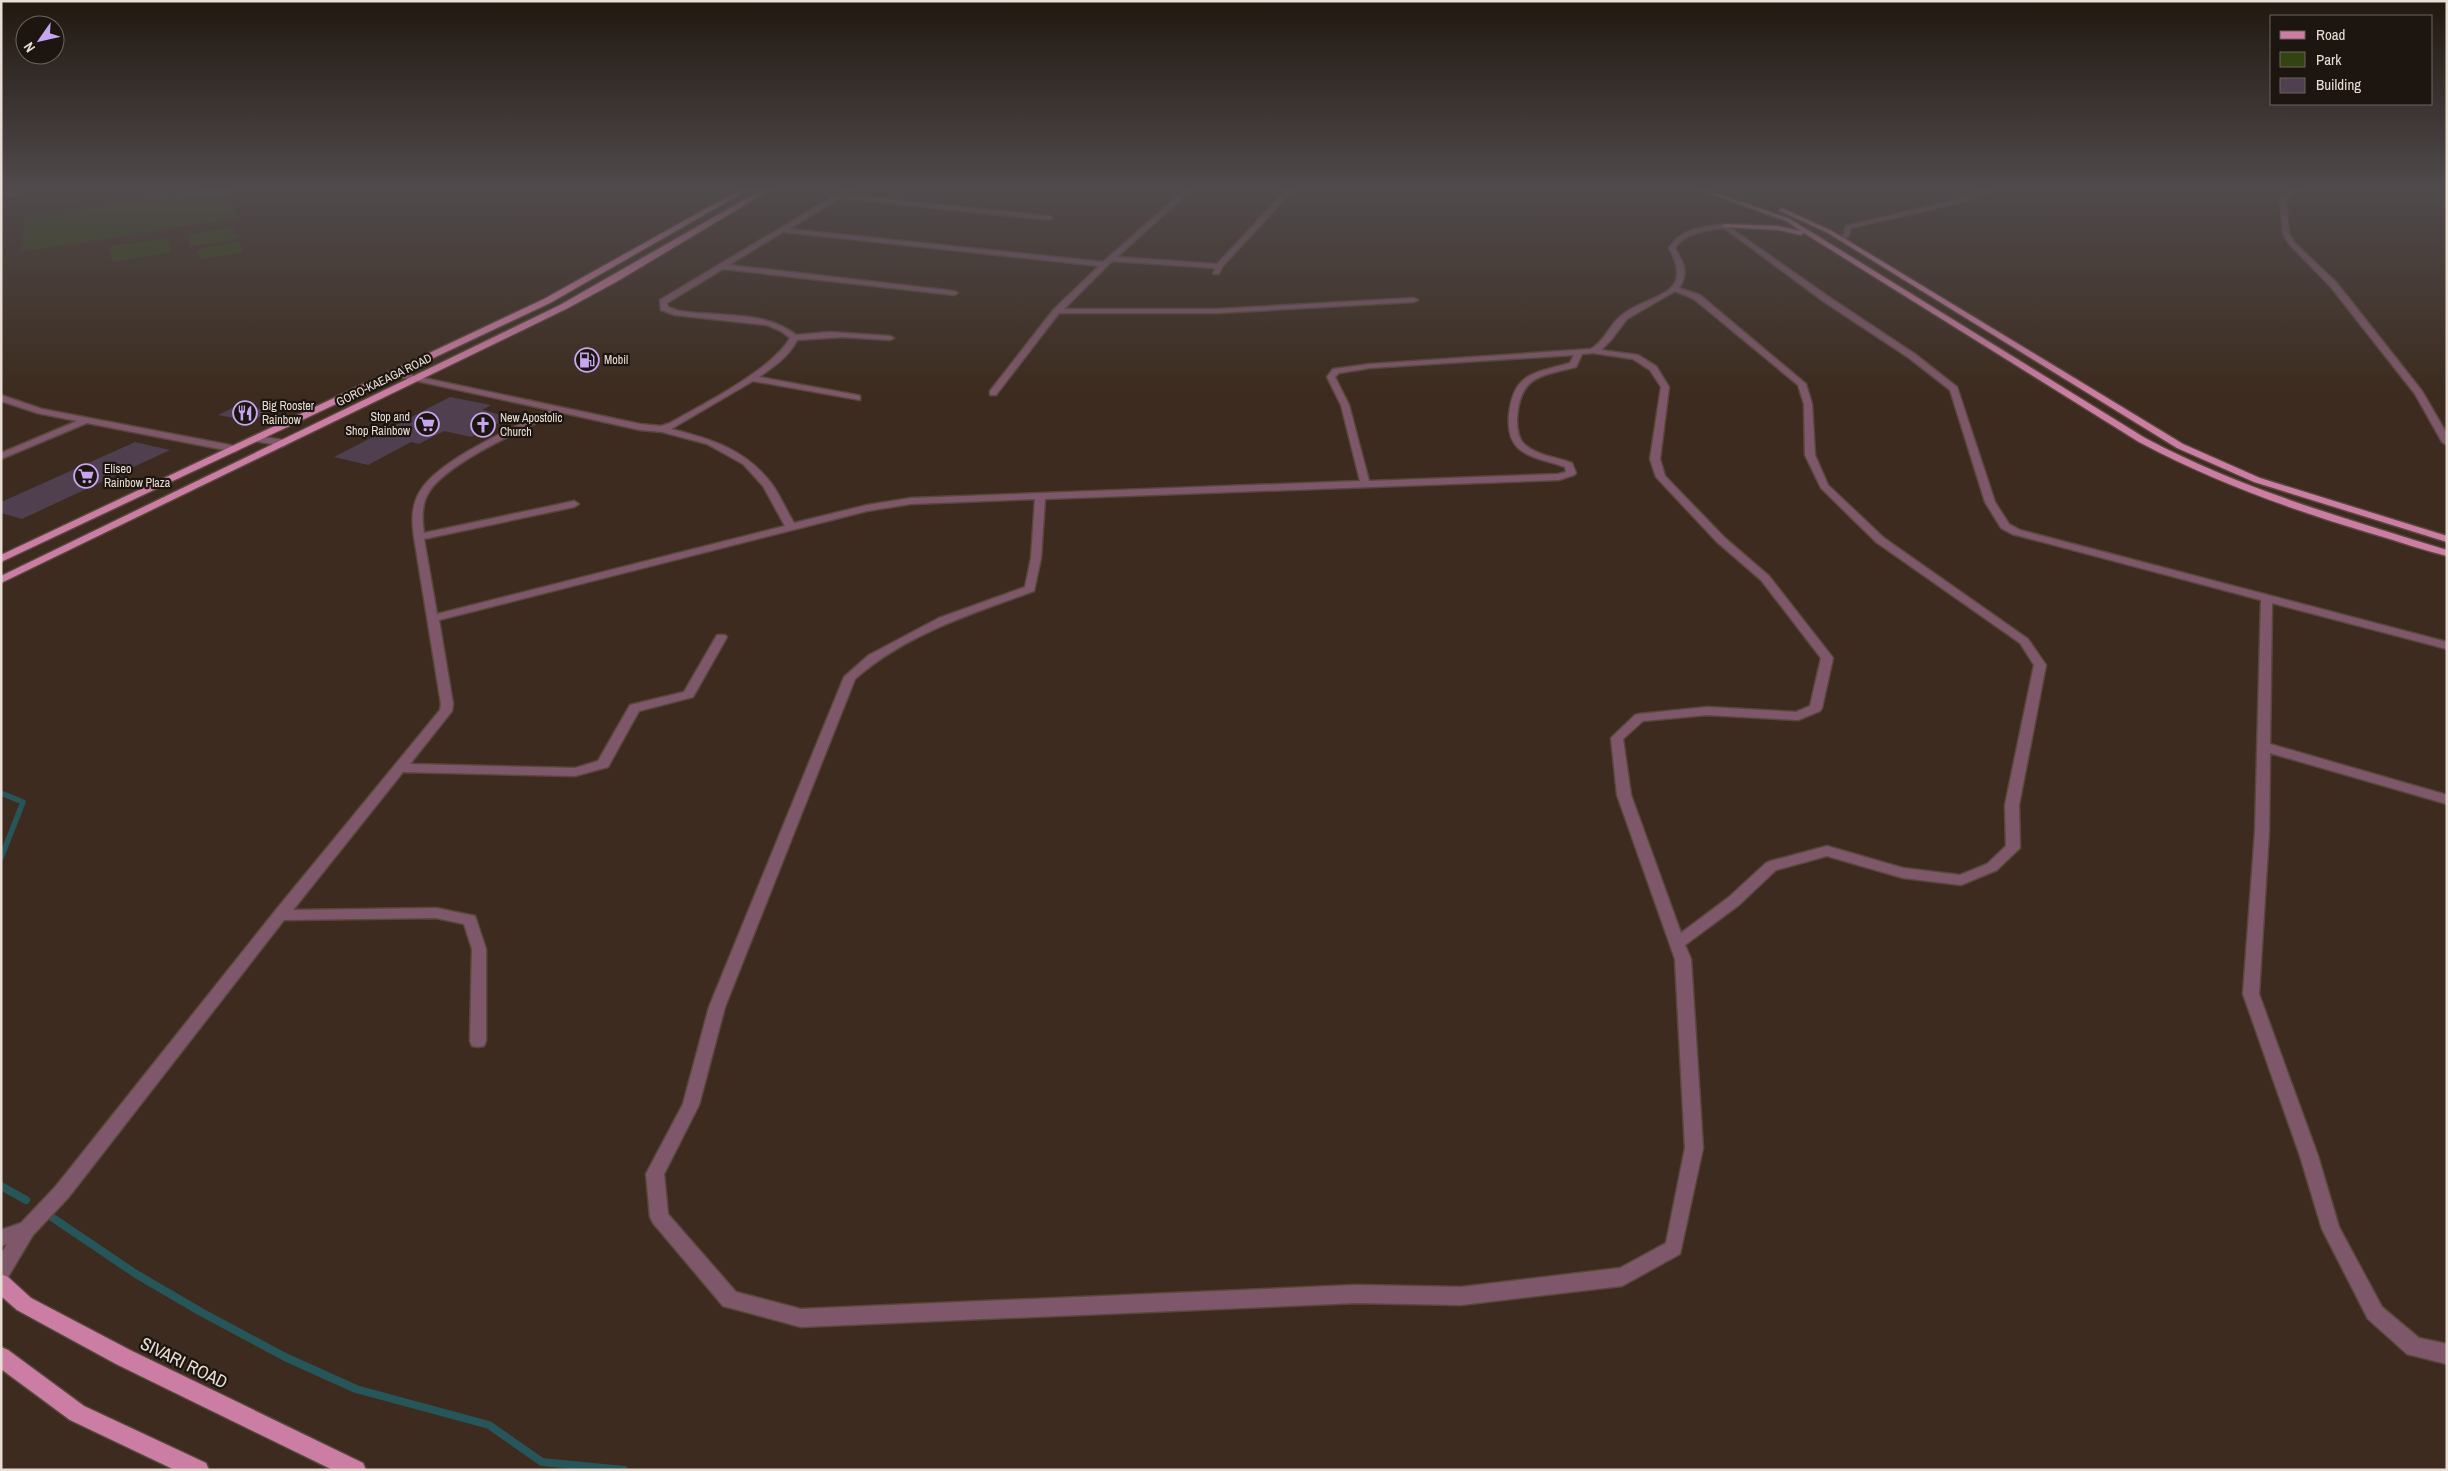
<svg xmlns="http://www.w3.org/2000/svg" width="2448" height="1471" font-family="'Archivo Narrow',sans-serif">
	<rect width="100%" height="100%" fill="#3c2b1e"/>
	<!-- green -->
	<g fill="#324412">
		<path d="M217 188H229L237 218 21 252 25 217Z"/>
		<path d="M233 227 238 238 190 247 187 235Z"/>
		<path d="M167 238 171 252 112 262 109 247Z"/>
		<path d="M238 242 243 252 202 259 197 250Z"/>
	</g>
	<g fill="none" stroke-linecap="round" stroke-linejoin="round">
		<!-- stream-far1 -->
		<path stroke="#27565a" stroke-width="5.5" d="M1 793 23 802 1 858"/>
		<!-- stream -->
		<g stroke="#27565a" stroke-width="8">
			<path d="M1 1186 26 1200"/>
			<path d="M50 1216 136 1274 201 1312 285 1357 356 1389 489 1425 542 1462 624 1470"/>
		</g>
	</g>
	<!-- building -->
	<g fill="#4f3f4f">
		<path d="M450 397 491 405 482 410 510 417 471 437 444 431 419 444 411 442 368 465 334 457Z"/>
		<path d="M239 405 271 411 251 421 218 415Z"/>
		<path d="M135 442 170 450 22 519 1 513V502Z"/>
	</g>
	<g fill="none" stroke-linecap="round" stroke-linejoin="round">
		<!-- street casing -->
		<g stroke="#58483b" stroke-width="3">
			<g id="street">
				<path d="M847 188H855L845 195 1049 216 1052 218 1049 220 840 198 789 229 1103 262 1187 188H1194L1117 257 1217 264 1288 188H1295L1222 267 1219 274H1213L1215 268 1112 261 1064 309H1218L1414 298 1418 300 1414 302 1218 313H1059L996 395H990V391L1054 309 1099 266 783 232 729 265 954 291 958 293 954 295 723 269 667 303 668 307 679 311C717 317 765 310 796 335L830 332 890 336 894 338 890 340 842 337 797 340C789 356 774 367 759 377L857 395 860 396V400L753 381 671 429C711 439 745 449 771 483 780 495 786 510 794 523L867 505 911 498 1360 481 1341 405 1327 377 1333 369 1370 364 1591 349C1606 340 1609 325 1622 315 1650 293 1696 297 1669 248 1681 228 1704 227 1725 224L1829 297 1915 354 1957 387 1995 502 2009 524 2020 530 2447 642V649L2272 603 2270 744 2447 795V804L2270 753 2269 832 2259 994 2318 1156 2339 1227 2382 1307 2419 1338 2447 1344V1364L2407 1354 2368 1319 2322 1229 2300 1156 2243 994 2255 832 2261 600 2012 534 2001 528 1985 502 1950 390 1909 358 1823 301 1724 228C1706 231 1686 232 1675 248 1684 263 1689 273 1679 288L1700 295 1806 384 1812 404 1815 455 1828 485 1884 538 2028 639 2046 665 2019 805 2020 848 1997 870 1961 885 1903 878 1827 856 1776 870 1739 905 1685 945 1691 959 1703 1148 1680 1254 1622 1286 1461 1305 1356 1303 801 1327 723 1306 653 1223 650 1217 646 1174 683 1104 709 1007 844 677 869 655 939 618 1025 587 1031 558 1035 499 911 504 867 511 439 620 453 704 452 711 410 764 575 768 598 761 630 705 684 692 717 635H725L727 637 693 697 639 711 608 767 575 776 403 772 293 910 436 908 475 916 486 949V1041L484 1046 478 1047 472 1046 470 1041 472 949 464 924 436 918 284 920 68 1198 33 1235 8 1277 1 1280V1254L7 1244 1 1246V1230L21 1223 56 1186 275 911 440 710 441 704 414 537C412 523 411 508 418 495 434 461 515 427 550 410L394 376 390 373 391 371 640 424 661 426 670 423C702 405 773 369 790 338L781 331 767 325 675 315 661 310 660 300ZM1675 291 1694 299 1798 385 1804 404 1805 455 1821 488 1876 542 2020 643 2034 665 2005 805 2006 846 1987 864 1960 875 1903 868 1827 846 1771 861 1766 863 1729 897 1681 933 1631 795 1623 739 1643 721 1707 715 1798 720 1820 711 1822 708 1833 658 1769 576 1725 538 1665 476 1660 459 1669 387 1656 366 1638 355 1601 350 1611 340 1627 319ZM1593 353 1633 359 1650 370 1661 387 1650 459 1656 477 1717 542 1761 580 1821 658 1810 706 1796 712 1707 707 1639 714 1635 715 1611 738 1617 795 1675 959 1685 1148 1666 1243 1620 1268 1461 1287 1356 1285 801 1309 736 1292 668 1214 664 1174 699 1105 725 1007 855 679C906 634 971 614 1034 591L1041 558 1045 499 1559 480 1574 475 1576 473 1572 463C1557 457 1538 456 1525 445 1518 439 1517 428 1517 420 1519 376 1540 376 1576 367L1582 354ZM1574 355 1570 363C1534 373 1513 373 1509 415 1508 427 1509 439 1518 448 1530 459 1550 461 1565 467L1566 472 1558 474 1369 481 1349 405 1335 377 1339 373 1370 368ZM559 412 640 430 662 432 707 444 743 464 763 486 785 526 437 614 424 539 574 507 579 504 574 501 424 533C422 520 421 504 429 492 448 462 526 428 559 412Z"/>
				<path d="M1983 188H1990L1983 194 1968 201 1851 228 1849 236 1841 241 1838 239 1844 234 1846 226 1963 198Z"/>
				<path d="M2294 188H2301L2286 200 2289 234 2295 243 2336 282 2422 391 2447 434V445L2442 442 2415 394 2330 286 2289 244 2283 234 2280 199Z"/>
				<path d="M1 191 19 195 16 197 1 195Z"/>
				<path d="M1 395 42 409 235 446 240 449 235 452 87 423 1 459V453L77 421 37 413 1 401Z"/>
				<path d="M257 436 284 440 289 443 284 446 254 441 252 439Z"/>
			</g>
		</g>
		<!-- primary casing -->
		<g stroke="#58483b" stroke-width="3">
			<g id="primary">
				<path d="M743 188H751L550 303 1 562V555L544 299Z"/>
				<path d="M765 188H773L616 282 566 309 1 583V576L560 305Z"/>
				<path d="M1693 188H1703L1790 219 2145 438C2241 489 2343 518 2447 550V556C2422 550 2398 541 2373 534 2292 510 2214 482 2139 442L1804 233 1801 235 1778 230 1723 227V225L1725 224 1778 226 1801 231 1786 221Z"/>
				<path d="M1782 208 1832 231 2183 444 2260 478 2447 536V542L2254 482 2177 448 1828 233 1780 211 1779 210Z"/>
				<path d="M1 1274 8 1277 31 1298 130 1350 363 1463 366 1470H333L116 1364 17 1310 1 1296Z"/>
				<path d="M1 1347 8 1350 84 1406 206 1463 209 1470H175L70 1420 1 1369Z"/>
			</g>
		</g>
		<!-- street -->
		<use href="#street" fill="#7f576a" fill-rule="evenodd"/>
		<!-- primary -->
		<use href="#primary" fill="#cc7da4" fill-rule="evenodd"/>
	</g>
	<!-- sky -->
	<linearGradient id="sky" x2="0" y2="1"><stop stop-color="#211810"/><stop offset="0.48" stop-color="#504a4c"/><stop offset="1" stop-color="#504a4c" stop-opacity="0"/></linearGradient>
	<rect width="2448" height="394" fill="url(#sky)"/>
	<!-- icons -->
	<defs>
		<g id="fuel-ring" transform="scale(1.25)"><circle r="9.5" fill="#1d150f" stroke="#c6a6f0" stroke-width="1.5"/><path d="M-5.5-6h7V0h2V4h1.3V-2.5L3-4.5l.8-.8L6-3V5H2.5V1h-1V6h-7ZM-4.2-4.7v3.2H.2V-4.7Z" fill="#c6a6f0"/></g>
		<g id="restaurant-ring" transform="scale(1.25)"><circle r="9.5" fill="#1d150f" stroke="#c6a6f0" stroke-width="1.5"/><path d="M-5-6h1v4h1v-4h1v4h1v-4h1v5L-1.5 .5V6h-2V.5L-5-1ZM5-6V6H3V1.5H1.5Q1.5-4 5-6Z" fill="#c6a6f0"/></g>
		<g id="supermarket-ring" transform="scale(1.25)"><circle r="9.5" fill="#1d150f" stroke="#c6a6f0" stroke-width="1.5"/><path d="M-6-5.5h2.5l.6 2H6L4.5 2H-2.5L-4.4-4H-6ZM-1.5 3.2a1.3 1.3 0 1 0 .1 0ZM3 3.2a1.3 1.3 0 1 0 .1 0Z" fill="#c6a6f0"/></g>
		<g id="church-ring" transform="scale(1.25)"><circle r="9.5" fill="#1d150f" stroke="#c6a6f0" stroke-width="1.5"/><path d="M-1.2-6h2.4v3.5h3.3v2.4h-3.3V6h-2.4V-.1h-3.3v-2.4h3.3Z" fill="#c6a6f0"/></g>
	</defs>
	<g fill-rule="evenodd">
		<use href="#fuel-ring" x="587" y="360"/>
		<use href="#restaurant-ring" x="245" y="413"/>
		<use href="#supermarket-ring" x="427" y="424"/>
		<use href="#church-ring" x="483" y="425"/>
		<use href="#supermarket-ring" x="86" y="476"/>
	</g>
	<g text-anchor="middle" stroke-width="4.5" stroke-linejoin="round" paint-order="stroke">
		<!-- far-poi labels -->
		<g font-size="12" fill="#e9ded6" stroke="#1d150f" text-anchor="start">
			<text x="604" y="364">Mobil</text>
			<text x="262" y="410">Big Rooster<tspan x="262" dy="14">Rainbow</tspan></text>
			<text x="410" y="421" text-anchor="end">Stop and<tspan x="410" dy="14">Shop Rainbow</tspan></text>
			<text x="500" y="422">New Apostolic<tspan x="500" dy="14">Church</tspan></text>
			<text x="104" y="473">Eliseo<tspan x="104" dy="14">Rainbow Plaza</tspan></text>
		</g>
		<!-- far-street labels -->
		<g font-size="12" fill="#e9ded6" stroke="#1d150f">
			<text transform="translate(384 380) rotate(-26)" y="4">GORO-KAEAGA ROAD</text>
		</g>
		<!-- near-street labels -->
		<g font-size="18" fill="#e9ded6" stroke="#1d150f">
			<text transform="translate(184 1363) rotate(26)" y="6">SIVARI ROAD</text>
		</g>
	</g>
	<!-- border -->
	<rect width="2448" height="1471" fill="none" stroke="#e9ded6" stroke-width="5"/>
	<!-- legend -->
	<rect x="2270" y="15" width="162" height="90" fill="#1d150f" stroke="#6f655f"/>
	<rect x="2280" y="31" width="25" height="8" fill="#cc7da4" stroke="#6f655f"/>
	<text x="2316" y="40" font-size="15" fill="#e9ded6">Road</text>
	<rect x="2280" y="52" width="25" height="15" fill="#324412" stroke="#6f655f"/>
	<text x="2316" y="65" font-size="15" fill="#e9ded6">Park</text>
	<rect x="2280" y="78" width="25" height="15" fill="#4f3f4f" stroke="#6f655f"/>
	<text x="2316" y="90" font-size="15" fill="#e9ded6">Building</text>
	<!-- north arrow -->
	<g transform="translate(40 40) rotate(236)"><circle r="24" fill="#1d150f" stroke="#6f655f"/>
	<path d="M0-4L9 19L0 12L-9 19Z" fill="#c6a6f0"/>
	<text y="-8" font-size="14" font-weight="bold" text-anchor="middle" fill="#e9ded6">N</text>
	</g>
</svg>
